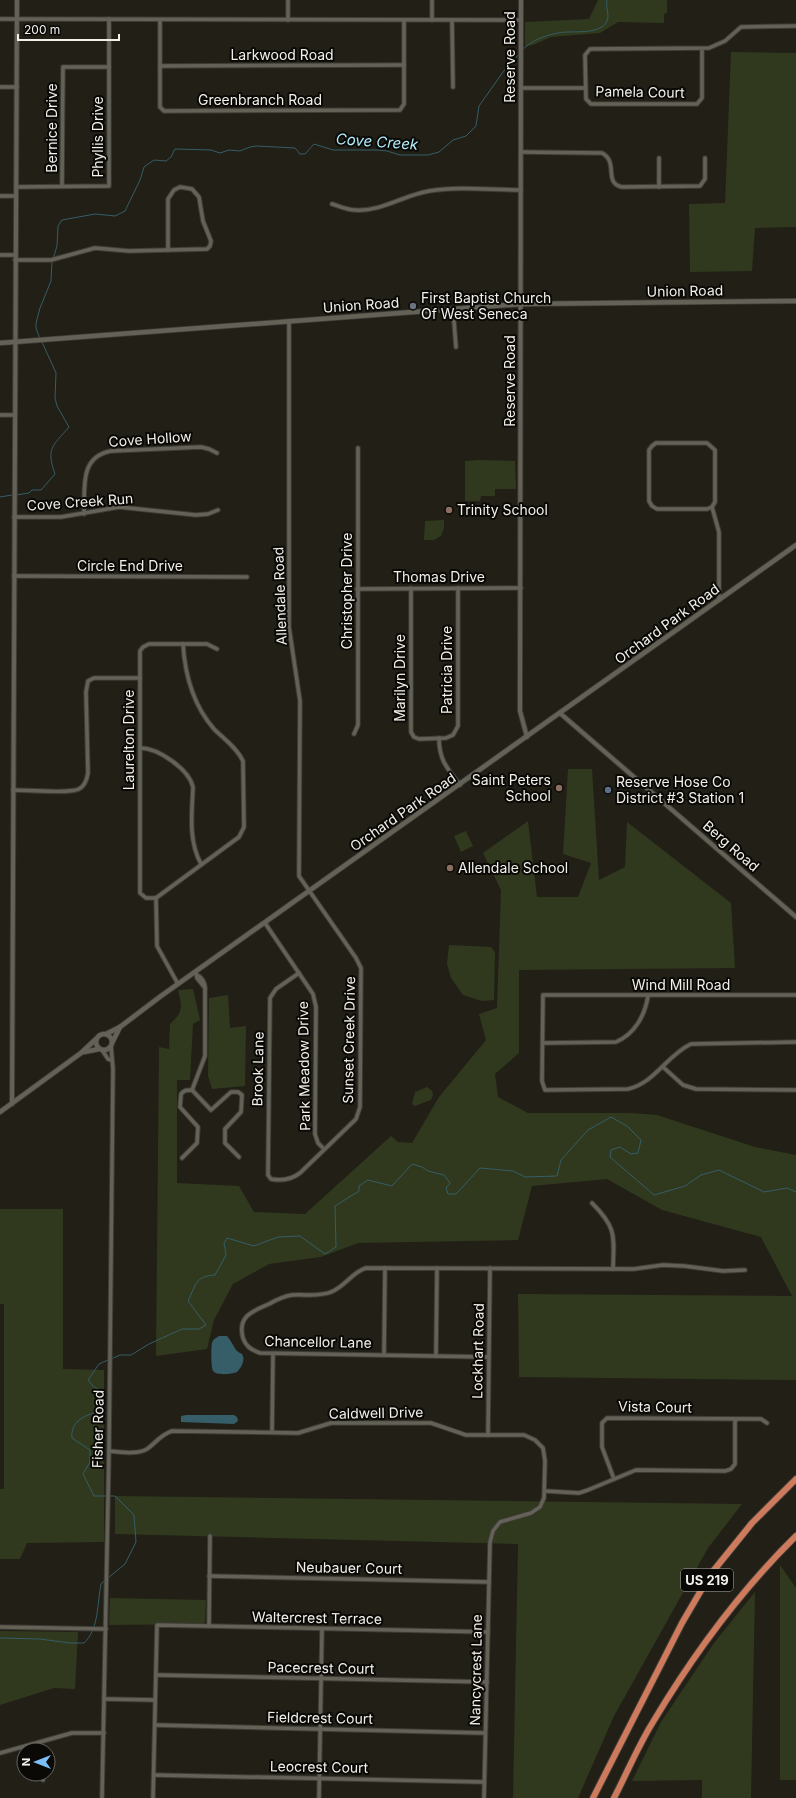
<svg xmlns="http://www.w3.org/2000/svg" width="796" height="1798" font-family="Inter,sans-serif">
	<rect width="100%" height="100%" fill="#211f16"/>
	<!-- green -->
	<g fill="#30391e">
		<path d="M598 0H667V13L664 14V23L618 22 600 33 551 37 533 45 525 46V22L589 19Z"/>
		<path d="M731 52 796 53V227L755 228 752 271 690 272 689 204 725 203Z"/>
		<path d="M479 460 515 461 516 489H495V496H481L480 501H465V461Z"/>
		<path d="M444 520V528L441 536 434 540H424L425 521Z"/>
		<path d="M568 769H592L599 880 625 867 627 822 731 903 735 968 519 970V1053L495 1074 498 1097 528 1113H631L657 1115 755 1147 796 1155V1380L519 1377 518 1294 792 1296 761 1237 662 1210 607 1179 532 1186 518 1240 358 1243 321 1257 269 1264 233 1284 214 1320 207 1349 156 1356 159 1047 169 1049 170 1024C184 1011 182 1007 178 990L193 989 200 1020 193 1024 190 1080H177V1183L239 1186 254 1212 305 1214 391 1136 398 1142 412 1143 439 1097 486 1040 479 1014 497 1008 501 890 483 853 528 821 537 897H578L591 863 563 854Z"/>
		<path d="M466 831 473 846 461 852 454 836Z"/>
		<path d="M449 945 491 947 495 952 494 1000 482 1001 463 995 451 978 447 964Z"/>
		<path d="M228 995 230 1028 246 1026 245 1086 212 1089 208 1076 209 998Z"/>
		<path d="M427 1087 432 1091 433 1095 431 1100 415 1106 412 1104 415 1092Z"/>
		<path d="M0 1209H63V1369L104 1370V1542L27 1543 20 1559H0V1489H4V1304H0Z"/>
		<path d="M115 1496 742 1504 708 1548 614 1716 578 1798H513L518 1544 115 1534Z"/>
		<path d="M780 1565 796 1588V1780H780Z"/>
		<path d="M755 1592 751 1798H702V1780L632 1781 661 1722 714 1643Z"/>
		<path d="M110 1598 206 1600 205 1622 203 1624 109 1625Z"/>
		<path d="M0 1631 78 1632 75 1689 54 1688 0 1705Z"/>
	</g>
	<!-- water -->
	<g fill="#355e68">
		<path d="M219 1336H227C231 1341 233 1345 236 1350 238 1352 240 1353 242 1354 246 1360 241 1368 237 1372 232 1374 217 1376 213 1371 211 1367 211 1347 212 1343 213 1339 216 1338 219 1336Z"/>
		<path d="M186 1415H234L237 1417 238 1421 234 1424 181 1422V1416Z"/>
	</g>
	<g fill="none" stroke-linecap="round" stroke-linejoin="round">
		<!-- stream -->
		<g stroke="#355e68" stroke-width="1">
			<path d="M522 50C533 40 543 36 558 33 571 30 600 36 607 21 610 15 605 7 607 0"/>
			<path d="M53 259 57 246 58 226 62 220 95 214 115 216 125 211 140 180 144 167 154 160 166 161 171 157 175 149 211 150 220 153 229 150 240 151 250 147 256 146 295 148 300 154H305L314 144 333 150H378L387 151 400 155H428L439 152 453 140 466 136 476 126 479 106 503 72 519 54"/>
			<path d="M40 339 36 328V323L40 308 51 281 52 262"/>
			<path d="M16 495 29 493 32 490H41L55 474C46 448 52 447 69 427L57 406 55 398 56 373 42 342"/>
			<path d="M0 497 12 495"/>
			<path d="M111 1359 120 1355H131L149 1344 182 1329H199L206 1325 188 1301C196 1285 195 1276 215 1275L226 1255 224 1243 227 1238 254 1246 278 1237 300 1236 325 1254 336 1247 335 1206 359 1191V1186L368 1180 392 1186 412 1164 422 1167 428 1171 444 1175 450 1183 446 1188 448 1194H456L480 1168 513 1171 525 1177 557 1176 561 1160 588 1130 611 1117 627 1126 641 1140 638 1153 631 1154 620 1147 611 1150 610 1157 654 1195 685 1186 701 1175 719 1170 764 1192 787 1188 796 1192"/>
			<path d="M108 1578 125 1564 136 1542 134 1515 115 1496H94L83 1474 90 1462V1450L72 1438C70 1421 86 1414 100 1412L104 1401 102 1391 94 1387 88 1380 99 1364 108 1360"/>
			<path d="M0 1638 40 1639 70 1643H84C99 1629 97 1604 101 1584L105 1580"/>
		</g>
		<!-- minor casing -->
		<g stroke="#3e3b36" stroke-width="5.5">
			<g id="minor">
				<path d="M432 0V20"/>
				<path d="M0 19 521 20"/>
				<path d="M160 20V107L164 111 400 110 404 104V20"/>
				<path d="M288 20V0"/>
				<path d="M452 20 453 87"/>
				<path d="M702 48V98L697 104H591L586 99 585 55 590 49 709 48 725 41 741 27 796 26"/>
				<path d="M160 66 404 65"/>
				<path d="M0 87H17"/>
				<path d="M521 88H585"/>
				<path d="M521 152 602 153C619 162 603 183 622 187L700 186 705 179V158"/>
				<path d="M659 158V187"/>
				<path d="M62 186 63 67H109"/>
				<path d="M16 187 109 186V19"/>
				<path d="M180 187 192 189 199 197 203 221 211 241 210 246 207 249 168 250V199L174 190Z"/>
				<path d="M0 196H16"/>
				<path d="M332 204C339 206 347 210 355 210 381 212 404 195 429 191 459 186 491 190 521 190"/>
				<path d="M0 255H15"/>
				<path d="M15 260H51L95 248 129 251 168 250"/>
				<path d="M453 309 456 347"/>
				<path d="M289 321V627L300 701 299 876 356 958 361 968 360 1107 356 1119 300 1173C292 1179 281 1181 271 1179L268 1175 270 998 276 989 299 973"/>
				<path d="M0 415H14"/>
				<path d="M712 507 707 509H657L652 506 649 501V450L652 446 656 443H707L715 450V502L712 507 719 532V600"/>
				<path d="M84 514C85 488 79 457 111 451L201 447 209 449 217 453"/>
				<path d="M14 517H61L119 507 196 515 208 514 218 510"/>
				<path d="M14 576 247 577"/>
				<path d="M411 588V732L414 737 419 739 446 738 453 735 458 726V588"/>
				<path d="M357 589 521 588"/>
				<path d="M354 734 358 725V448"/>
				<path d="M439 738C439 760 447 768 460 785"/>
				<path d="M140 748C158 748 189 769 193 787 192 813 188 840 201 864"/>
				<path d="M13 790C26 790 70 794 79 789 85 786 87 779 88 773L86 692 88 681 94 678H140"/>
				<path d="M156 898H146L140 893V651L143 647 149 644H207L217 649"/>
				<path d="M156 898 239 837 244 827 243 761C237 748 224 739 214 729 193 705 185 676 183 644"/>
				<path d="M156 898 157 946 178 984"/>
				<path d="M265 923 313 994 316 1007 315 1134 318 1143 324 1149"/>
				<path d="M196 972 197 978 205 988C205 983 202 977 197 975"/>
				<path d="M796 995H543L542 1081 545 1090 628 1089C655 1083 667 1055 691 1044L796 1042"/>
				<path d="M543 1043 616 1042C635 1034 645 1015 648 996"/>
				<path d="M102 1050 108 1059 111 1060"/>
				<path d="M663 1067 683 1085 696 1089 796 1090"/>
				<path d="M192 1090 205 1056V988"/>
				<path d="M182 1158 197 1143 198 1127 180 1107 181 1094C184 1090 187 1090 192 1090L211 1110 231 1092H238L242 1095 241 1112 225 1129V1143L239 1157"/>
				<path d="M592 1203C617 1228 614 1236 613 1269"/>
				<path d="M384 1355 385 1268"/>
				<path d="M436 1356 437 1268"/>
				<path d="M488 1357 260 1353C252 1350 246 1347 243 1338 237 1316 253 1311 269 1304 276 1300 284 1296 292 1295 305 1294 319 1297 331 1292 345 1287 352 1272 366 1268L634 1269 663 1265 684 1266 723 1271 745 1270"/>
				<path d="M272 1432 273 1354"/>
				<path d="M488 1435 490 1268"/>
				<path d="M109 1451C120 1452 137 1455 147 1449 156 1443 160 1435 172 1431L298 1433 331 1423H431L466 1435H524L535 1440 543 1448 545 1461 544 1498 540 1507 531 1513 500 1522 493 1531 490 1542 484 1798"/>
				<path d="M614 1479 602 1447V1423L607 1418 761 1419 767 1423"/>
				<path d="M545 1491 579 1493 588 1490 636 1470 725 1471 731 1469 735 1464V1421L737 1419"/>
				<path d="M209 1576 489 1582"/>
				<path d="M209 1626 210 1536"/>
				<path d="M0 1627 106 1629"/>
				<path d="M156 1675 487 1682"/>
				<path d="M105 1699 155 1700"/>
				<path d="M155 1725 485 1733"/>
				<path d="M33 1744 35 1750"/>
				<path d="M0 1753 72 1733H104"/>
				<path d="M42 1774 43 1780"/>
				<path d="M154 1775 484 1782"/>
				<path d="M102 1798 109 1451 113 1069 111 1046"/>
				<path d="M153 1798 157 1625 488 1632"/>
				<path d="M319 1798 322 1629"/>
			</g>
		</g>
		<!-- tertiary casing -->
		<g stroke="#3e3b36" stroke-width="6">
			<g id="tertiary">
				<path d="M521 0 520 711 527 737"/>
				<path d="M561 714 796 917"/>
				<path d="M12 1104 17 0"/>
			</g>
		</g>
		<!-- secondary casing -->
		<g stroke="#3e3b36" stroke-width="6">
			<g id="secondary">
				<path d="M0 343 521 304 796 301"/>
				<circle cx="104" cy="1042" r="8"/>
				<path d="M106 1034 120 1027 161 996 796 545"/>
				<path d="M112 1043 120 1027"/>
				<path d="M84 1052 99 1049"/>
				<path d="M0 1112 81 1053 96 1039"/>
			</g>
		</g>
		<!-- motorway casing -->
		<g stroke="#3e3b36" stroke-width="8">
			<g id="motorway">
				<path d="M593 1798 682 1623 710 1575 752 1523 796 1479"/>
				<path d="M614 1798C627 1773 638 1746 653 1722 693 1655 740 1591 796 1536"/>
			</g>
		</g>
		<!-- minor -->
		<use href="#minor" stroke="#646157" stroke-width="3.5"/>
		<!-- tertiary -->
		<use href="#tertiary" stroke="#646157" stroke-width="4"/>
		<!-- secondary -->
		<use href="#secondary" stroke="#646157" stroke-width="4.5"/>
		<!-- motorway -->
		<use href="#motorway" stroke="#ce7a5c" stroke-width="6"/>
	</g>
	<!-- markers -->
	<circle fill="#6b7280" stroke="#0a0906" stroke-width="1.5" cx="413" cy="306" r="4"/>
	<g fill="#8d6e63" stroke="#0a0906" stroke-width="1.5">
		<circle cx="449" cy="510" r="4"/>
		<circle cx="559" cy="788" r="4"/>
		<circle cx="450" cy="868" r="4"/>
	</g>
	<circle fill="#5c6f8a" stroke="#0a0906" stroke-width="1.5" cx="608" cy="790" r="4"/>
	<g text-anchor="middle" stroke-width="4" stroke-linejoin="round" paint-order="stroke">
		<!-- shield labels -->
		<rect fill="#0a0906" stroke="#acaba6" stroke-width="1" x="681" y="1569" width="52" height="22" rx="3"/>
		<g font-size="13" font-weight="bold" fill="#f2f0eb">
			<text x="707" y="1585">US 219</text>
		</g>
		<!-- street labels -->
		<g font-size="14" fill="#f2f0eb" stroke="#0a0906">
			<text x="282" y="60">Larkwood Road</text>
			<text transform="translate(510 57) rotate(-90)" y="5">Reserve Road</text>
			<text transform="translate(640 92) rotate(1)" y="5">Pamela Court</text>
			<text x="260" y="105">Greenbranch Road</text>
			<text transform="translate(52 128) rotate(-90)" y="5">Bernice Drive</text>
			<text transform="translate(98 137) rotate(-90)" y="5">Phyllis Drive</text>
			<text transform="translate(685 291) rotate(-1)" y="5">Union Road</text>
			<text transform="translate(361 305) rotate(-4)" y="5">Union Road</text>
			<text transform="translate(510 381) rotate(-90)" y="5">Reserve Road</text>
			<text transform="translate(150 439) rotate(-4)" y="5">Cove Hollow</text>
			<text transform="translate(80 502) rotate(-4)" y="5">Cove Creek Run</text>
			<text x="130" y="571">Circle End Drive</text>
			<text x="439" y="582">Thomas Drive</text>
			<text transform="translate(347 591) rotate(-90)" y="5">Christopher Drive</text>
			<text transform="translate(280 596) rotate(-92)" y="5">Allendale Road</text>
			<text transform="translate(667 624) rotate(-36)" y="5">Orchard Park Road</text>
			<text transform="translate(447 670) rotate(-90)" y="5">Patricia Drive</text>
			<text transform="translate(400 678) rotate(-90)" y="5">Marilyn Drive</text>
			<text transform="translate(129 740) rotate(-90)" y="5">Laurelton Drive</text>
			<text transform="translate(403 812) rotate(-35)" y="5">Orchard Park Road</text>
			<text transform="translate(731 846) rotate(41)" y="5">Berg Road</text>
			<text x="681" y="990">Wind Mill Road</text>
			<text transform="translate(349 1040) rotate(-89)" y="5">Sunset Creek Drive</text>
			<text transform="translate(304 1066) rotate(-91)" y="5">Park Meadow Drive</text>
			<text transform="translate(258 1069) rotate(-89)" y="5">Brook Lane</text>
			<text transform="translate(318 1342) rotate(1)" y="5">Chancellor Lane</text>
			<text transform="translate(478 1351) rotate(-89)" y="5">Lockhart Road</text>
			<text transform="translate(655 1407) rotate(1)" y="5">Vista Court</text>
			<text transform="translate(376 1413) rotate(-1)" y="5">Caldwell Drive</text>
			<text transform="translate(98 1429) rotate(-89)" y="5">Fisher Road</text>
			<text transform="translate(349 1568) rotate(1)" y="5">Neubauer Court</text>
			<text transform="translate(317 1618) rotate(1)" y="5">Waltercrest Terrace</text>
			<text transform="translate(321 1668) rotate(1)" y="5">Pacecrest Court</text>
			<text transform="translate(476 1670) rotate(-89)" y="5">Nancycrest Lane</text>
			<text transform="translate(320 1718) rotate(1)" y="5">Fieldcrest Court</text>
			<text transform="translate(319 1767) rotate(1)" y="5">Leocrest Court</text>
		</g>
		<!-- poi labels -->
		<g font-size="14" fill="#f2f0eb" stroke="#0a0906" text-anchor="start">
			<text x="421" y="303">First Baptist Church<tspan x="421" dy="16">Of West Seneca</tspan></text>
			<text x="457" y="515">Trinity School</text>
			<text x="551" y="785" text-anchor="end">Saint Peters<tspan x="551" dy="16">School</tspan></text>
			<text x="616" y="787">Reserve Hose Co<tspan x="616" dy="16">District #3 Station 1</tspan></text>
			<text x="458" y="873">Allendale School</text>
		</g>
		<!-- water labels -->
		<g font-size="15" font-style="italic" fill="#b0ebfb" stroke="#0a0906">
			<text transform="translate(377 142) rotate(4)" y="5">Cove Creek</text>
		</g>
	</g>
	<!-- north arrow -->
	<g transform="translate(36 1762) rotate(270)"><circle r="19" fill="#0a0906" stroke="#676562"/>
	<path d="M0-3L7 15L0 10L-7 15Z" fill="#7abff8"/>
	<text y="-6" font-size="11" font-weight="bold" text-anchor="middle" fill="#f2f0eb">N</text>
	</g>
	<!-- scale -->
	<path d="M18 34v6h101v-6" fill="none" stroke="#f2f0eb" stroke-width="2"/>
	<text x="24" y="34" font-size="12" fill="#f2f0eb" stroke="#0a0906" stroke-width="3" paint-order="stroke">200 m</text>
</svg>
